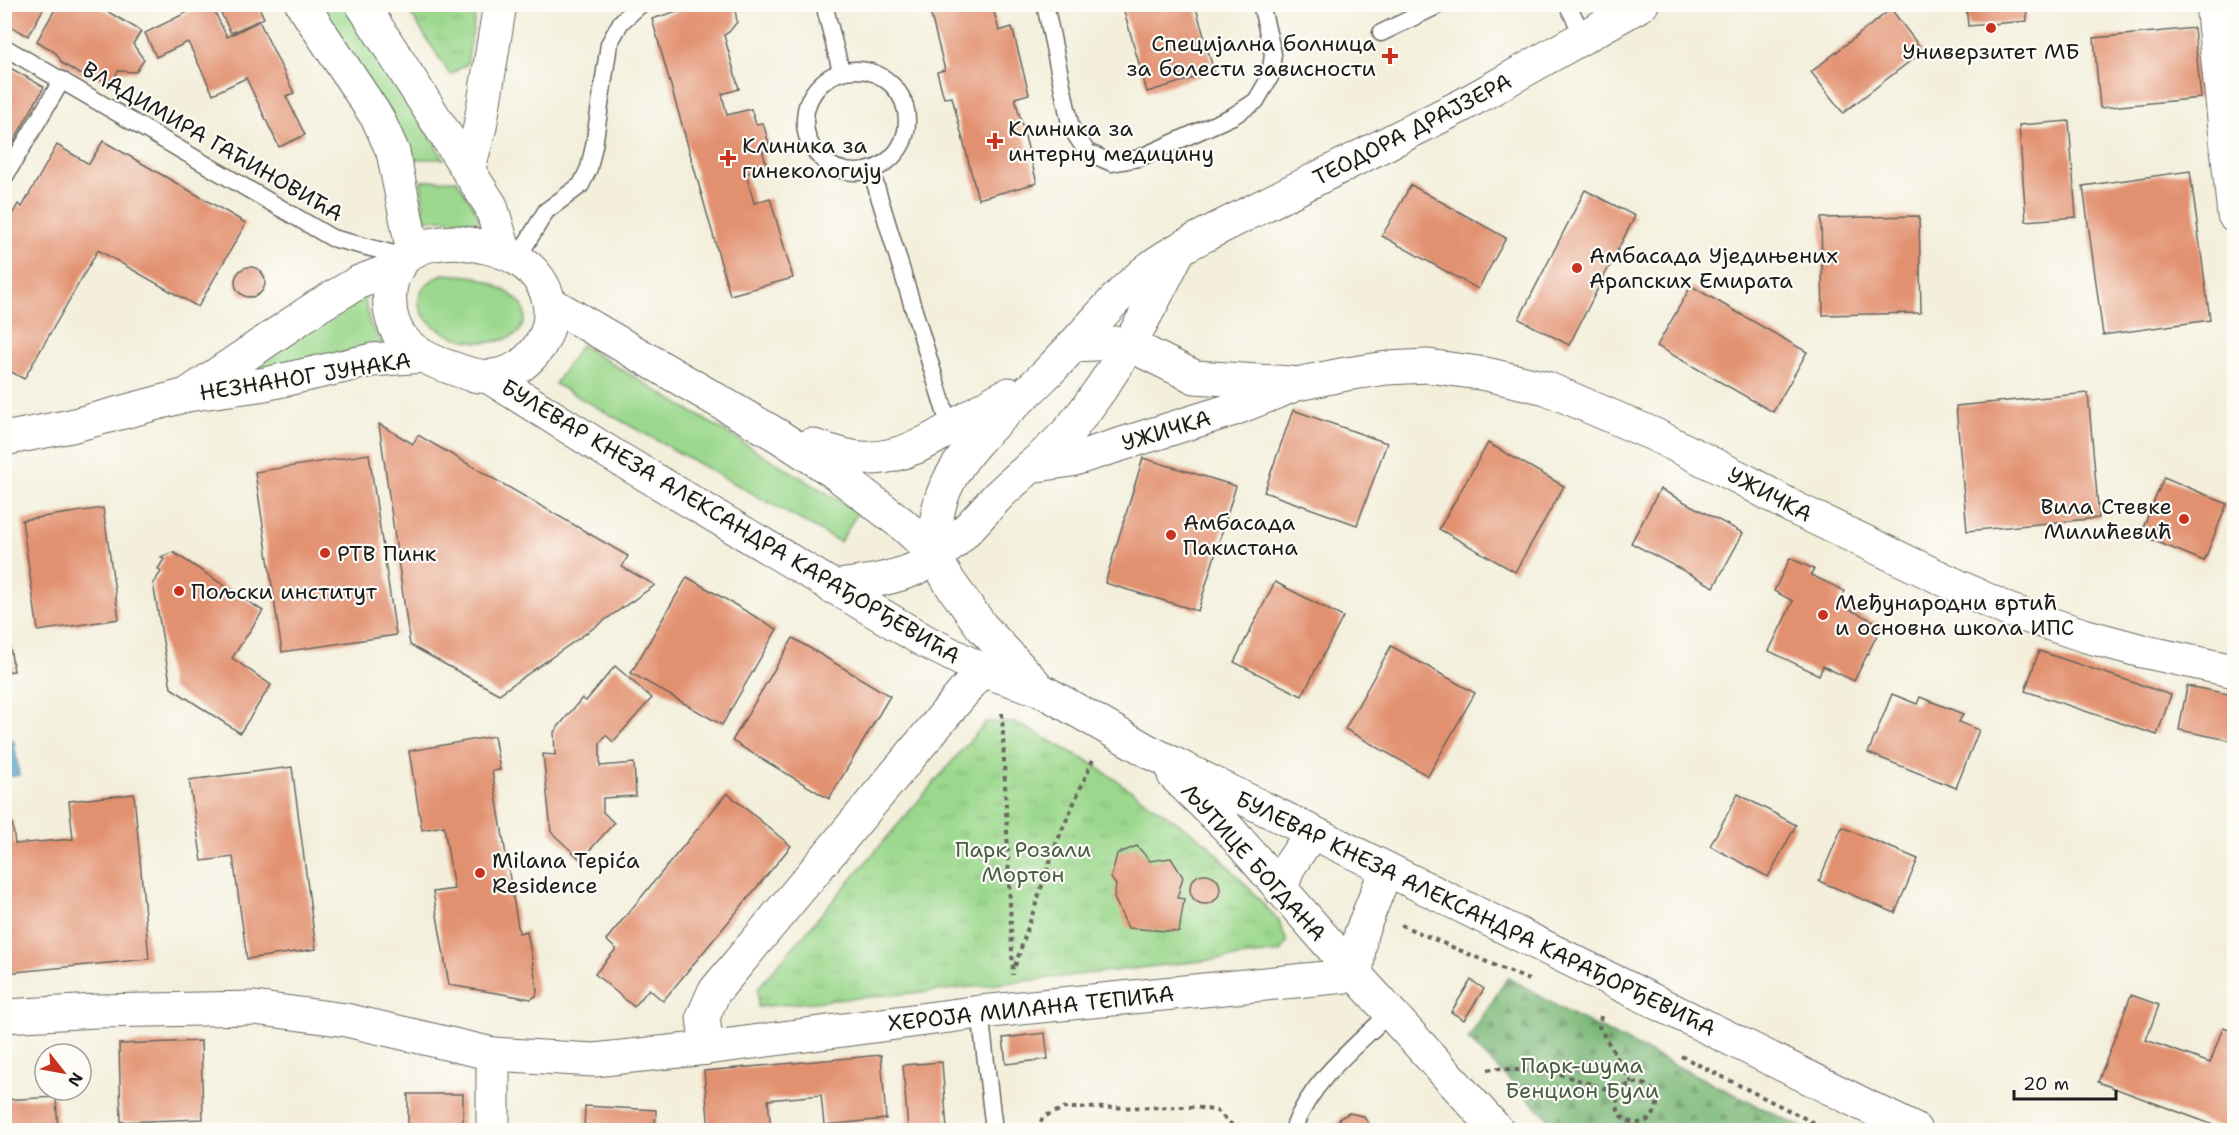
<svg xmlns="http://www.w3.org/2000/svg" width="2239" height="1135" font-family="'Shantell Sans',sans-serif">
	<defs>
		<pattern id="forest-firs" width="22" height="20" patternUnits="userSpaceOnUse" patternTransform="scale(1.5)"><rect width="22" height="20" fill="#7cb878"/><path d="M5 1l3.5 6h-7zM16 11l3.5 6h-7z" fill="#659562"/></pattern>
		<pattern id="park-tufts" width="24" height="20" patternUnits="userSpaceOnUse" patternTransform="scale(1.5)"><rect width="24" height="20" fill="#9bd88d"/><path d="M3 7l-1-3M5 7V3M7 7l1-3M15 17l-1-3M17 17v-4M19 17l1-3" fill="none" stroke="#85b979"/></pattern>
	</defs>
	<rect width="100%" height="100%" fill="#fdfcf7"/>
	<filter id="ink" filterUnits="userSpaceOnUse"><feTurbulence type="fractalNoise" baseFrequency=".0167" numOctaves="2"/><feDisplacementMap in="SourceGraphic" scale="12" xChannelSelector="R" yChannelSelector="G"/><feConvolveMatrix kernelMatrix="1 2 1 2 8 2 1 2 1" color-interpolation-filters="sRGB"/></filter>
	<filter id="wash" filterUnits="userSpaceOnUse"><feTurbulence type="fractalNoise" baseFrequency=".008" numOctaves="4" result="noise"/><feDisplacementMap in="SourceGraphic" scale="24" xChannelSelector="R" yChannelSelector="G"/><feGaussianBlur stdDeviation="1.35" result="paint"/><feColorMatrix in="noise" values="0 0 0 0 0 0 0 0 0 0 0 0 0 0 0 0 0 1.4 0 .05"/><feComposite in="paint" operator="in"/></filter>
	<g filter="url(#wash)">
		<rect width="100%" height="100%" fill="#f3efdb"/>
		<!-- grass -->
		<g fill="#9bd88d" stroke="#5c7a54" stroke-width="1.5">
			<path d="M318 5H346L444 159H413Z"/>
			<path d="M457 180 481 219 476 222 441 219 424 220 421 181Z"/>
			<path d="M443 274C454 275 465 275 476 277 487 280 518 296 523 307 527 316 523 326 518 333 468 365 375 306 443 274Z"/>
			<path d="M363 292 370 324 384 344 240 377Z"/>
			<path d="M581 345 858 512 840 542 555 384Z"/>
		</g>
		<!-- forest -->
		<path fill="url(#forest-firs)" stroke="#4c6a4a" stroke-width="1.5" d="M1508 977 1565 1011 1807 1130H1560L1468 1039Z"/>
		<!-- park -->
		<g fill="url(#park-tufts)" stroke="#5c7a54" stroke-width="1.5">
			<path d="M405 5H477L467 64 450 75Z"/>
			<path d="M986 722 1017 723 1091 763 1207 843 1279 921 1287 942 1281 952 944 990 758 1007V988Z"/>
		</g>
		<!-- water -->
		<path fill="#57a8d2" stroke="#3a6277" stroke-width="1.5" d="M14 741 19 775 5 777V743Z"/>
		<g id="blocks">
			<!-- building -->
			<g fill="#e2916f">
				<path d="M4 4H46L28 36 4 23Z"/>
				<path d="M58 4H95L141 31 133 44 144 60 136 72 118 71 110 85 93 75 79 74 62 63 56 53 37 41Z"/>
				<path d="M204 4H211L227 37 259 21 294 93 286 96 305 135 279 147 246 78 213 94 188 42 156 57 145 33Z"/>
				<path d="M699 4H732L735 9 737 22 729 32 724 35 739 89 722 94 727 115 751 109 756 124 763 123 770 147 762 149 767 167 746 174 754 203 770 198 793 278 730 295 652 19Z"/>
				<path d="M928 4H992L999 31 1012 27 1029 94 1015 98 1037 183 978 199 952 97 944 98 937 72 945 70Z"/>
				<path d="M1122 4H1195L1214 72 1147 92Z"/>
				<path d="M1966 4H2026L2027 21 1968 26Z"/>
				<path d="M217 5H258L264 18 231 33Z"/>
				<path d="M1891 9 1923 51 1843 113 1811 72Z"/>
				<path d="M2194 28 2201 98 2100 108 2094 38Z"/>
				<path d="M5 65 44 87 11 146 5 142Z"/>
				<path d="M2069 121 2076 217 2026 221 2019 125Z"/>
				<path d="M103 141 246 223 198 307 98 250 24 379 4 368V229L18 204 22 207 57 145 89 164Z"/>
				<path d="M2190 171 2210 320 2103 335 2083 186Z"/>
				<path d="M1411 185 1506 238 1478 289 1382 236Z"/>
				<path d="M1585 190 1635 216 1569 345 1519 319Z"/>
				<path d="M1919 216 1921 313 1823 315 1821 218Z"/>
				<circle cx="250" cy="282" r="15"/>
				<path d="M1691 286 1807 352 1773 412 1657 346Z"/>
				<path d="M2088 393 2099 518 1967 531 1956 406Z"/>
				<path d="M1293 410 1387 443 1357 525 1264 492Z"/>
				<path d="M379 424 413 444 418 435 628 556 622 567 655 585 499 694 410 645Z"/>
				<path d="M1488 443 1564 486 1515 572 1439 529Z"/>
				<path d="M369 454 396 635 282 652 255 472Z"/>
				<path d="M1143 458 1236 486 1198 611 1105 583Z"/>
				<path d="M2164 477 2227 504 2204 561 2140 535Z"/>
				<path d="M1660 489 1743 533 1714 587 1631 543Z"/>
				<path d="M103 508 119 619 38 631 22 520Z"/>
				<path d="M173 552 263 611 232 658 271 685 240 733 171 688 153 583 161 572 158 569 164 559 161 557Z"/>
				<path d="M1790 558 1814 569 1811 575 1845 591 1838 604 1882 625 1854 681 1823 666 1819 675 1769 651 1793 601 1774 591Z"/>
				<path d="M687 577 777 629 722 725 631 673Z"/>
				<path d="M1275 582 1343 617 1302 696 1234 662Z"/>
				<path d="M4 612 14 671 4 672Z"/>
				<path d="M793 638 890 696 829 799 732 741Z"/>
				<path d="M1391 646 1475 693 1428 776 1345 729Z"/>
				<path d="M2039 651 2171 695 2157 735 2025 691Z"/>
				<path d="M615 666 652 698 613 742 606 735 600 743V766L634 763 636 796 603 798V812L614 823 581 860 551 832 543 754 555 755 554 732 582 698 586 701Z"/>
				<path d="M2187 686 2234 695V741L2179 730Z"/>
				<path d="M1892 694 1917 704 1920 697 1963 714 1959 722 1979 730 1956 788 1868 753Z"/>
				<path d="M494 736 500 770 492 771 519 933 527 931 536 982 537 992 536 996 531 999 449 985 433 892 454 889 444 826 422 830 409 751Z"/>
				<path d="M292 767 316 949 247 959 233 857 202 861 189 780Z"/>
				<path d="M727 793 791 846 663 1001 649 989 634 1007 595 974 616 949 606 940Z"/>
				<path d="M134 794 149 959 5 973V821L12 820 15 844 73 839 69 801Z"/>
				<path d="M1738 794 1796 825 1768 877 1710 846Z"/>
				<path d="M1842 827 1918 859 1895 913 1819 881Z"/>
				<path d="M1137 846 1150 861 1171 858 1183 877 1177 898 1184 899 1179 932 1128 928 1114 898 1116 885 1111 878 1117 854Z"/>
				<circle cx="1205" cy="889" r="15"/>
				<path d="M1471 980 1484 989 1464 1020 1451 1012Z"/>
				<path d="M2131 995 2159 1005 2146 1040 2210 1063 2223 1027 2234 1031V1110L2227 1130 2098 1082Z"/>
				<path d="M1045 1033 1048 1059 1006 1064 1003 1038Z"/>
				<path d="M201 1041 203 1119 121 1122 119 1044Z"/>
				<path d="M881 1055 886 1119 824 1125 821 1095 768 1100 771 1130H709L704 1071Z"/>
				<path d="M942 1062 947 1130H908L903 1065Z"/>
				<rect x="408" y="1094" width="55" height="36"/>
				<path d="M56 1097 58 1130H4V1100Z"/>
				<path d="M585 1106 656 1110 655 1130H584Z"/>
				<path d="M1349 1113 1363 1116 1370 1125 1371 1130H1334L1340 1118Z"/>
			</g>
		</g>
	</g>
	<g filter="url(#ink)">
		<use href="#blocks" fill-opacity="0" stroke="#67665f" stroke-width="1.5"/>
		<g fill="none" stroke-linecap="round" stroke-linejoin="round">
			<!-- lane casing -->
			<g stroke="#67665f" stroke-width="19">
				<g id="lane">
					<path d="M824 4 841 71"/>
					<path d="M1045 4 1071 128 1087 152 1112 163 1139 158 1233 116 1256 101 1270 77 1273 54 1261 4"/>
					<path d="M1567 4 1584 37"/>
					<path d="M1381 33 1441 4"/>
					<path d="M4 47 332 238 406 257"/>
					<circle cx="856" cy="121" r="51"/>
					<path d="M871 170 950 428"/>
					<path d="M4 178 62 80"/>
					<path d="M517 259 546 211 581 185 589 168 594 146 609 44 621 22 641 4"/>
					<path d="M980 1012 994 1130"/>
					<path d="M1293 1130C1310 1082 1354 1047 1390 1013"/>
				</g>
			</g>
			<!-- street casing -->
			<g stroke="#67665f" stroke-width="35">
				<g id="street">
					<path d="M2212 4 2234 215"/>
					<path d="M468 171 480 127 500 4"/>
					<path d="M1074 345 1115 343 1136 348 1195 377 1290 383"/>
					<path d="M1031 466 1071 460 1234 409 1297 384 1346 374 1387 368 1428 366 1486 374 1546 388 1655 435 1746 481 1794 508 2008 610 2083 635 2142 651 2234 671"/>
					<path d="M4 1016 97 1011 254 1008 346 1020 493 1054 594 1060 707 1048 980 1012 1356 975"/>
					<path d="M707 1048 703 1017 714 992 982 670"/>
					<path d="M493 1130V1054"/>
				</g>
			</g>
			<!-- secondary casing -->
			<g stroke="#67665f" stroke-width="35">
				<g id="secondary">
					<path d="M302 4 378 119 393 152 413 252"/>
					<path d="M362 4 491 206 505 253"/>
					<path d="M456 242C477 245 499 248 517 259 552 280 561 321 535 352 524 365 509 375 492 376 479 378 465 373 452 368 436 363 417 355 405 342 384 320 384 275 408 255 422 244 439 243 456 242Z"/>
					<path d="M550 303 777 435 834 472 901 523 930 549 950 583 982 627 1035 684"/>
					<path d="M489 377 613 455 923 640 982 670 1041 690 1148 751 1915 1130"/>
					<path d="M191 392 318 306 359 282 399 267"/>
					<path d="M4 439 71 426 187 395 265 384 372 360 423 356"/>
					<path d="M811 445C827 450 844 457 861 458 917 462 962 416 1009 394"/>
					<path d="M936 557C935 533 935 512 945 489 965 443 1009 411 1044 376 1080 341 1111 299 1150 268 1169 253 1192 242 1213 231L1463 105 1642 4"/>
					<path d="M832 587C861 583 890 580 917 568 951 552 973 522 998 496 1022 472 1050 453 1072 427 1115 375 1148 313 1178 252"/>
					<path d="M1174 775 1227 827 1356 975 1497 1130"/>
					<path d="M1281 890 1288 868 1312 832"/>
					<path d="M1356 975 1361 933 1386 870"/>
				</g>
			</g>
			<!-- path -->
			<g stroke="#67665f" stroke-width="4" stroke-dasharray="4.5 4.5" stroke-linecap="butt">
				<path d="M1002 713 1013 975"/>
				<path d="M1401 925 1529 980"/>
				<path d="M1015 966 1056 844 1094 757"/>
				<path d="M1601 1016 1599 1027 1632 1083"/>
				<path d="M1681 1056 1828 1130"/>
				<path d="M1488 1070 1497 1068 1559 1074 1619 1093"/>
				<circle cx="1637" cy="1103" r="20"/>
				<path d="M1037 1130 1043 1117 1065 1108 1196 1107 1217 1111 1231 1124 1232 1130"/>
			</g>
			<!-- lane -->
			<use href="#lane" stroke="#fff" stroke-width="16"/>
			<!-- street -->
			<use href="#street" stroke="#fff" stroke-width="33"/>
			<!-- secondary -->
			<use href="#secondary" stroke="#fff" stroke-width="33"/>
		</g>
	</g>
	<!-- markers -->
	<g fill="#c8321e" stroke="#fdfcf7" stroke-width="2">
		<circle cx="1991" cy="28" r="6"/>
		<path d="M1387 47h6v6h6v6h-6v6h-6v-6h-6v-6h6z"/>
		<path d="M992 132h6v6h6v6h-6v6h-6v-6h-6v-6h6z"/>
		<path d="M725 149h6v6h6v6h-6v6h-6v-6h-6v-6h6z"/>
		<circle cx="1577" cy="268" r="6"/>
		<circle cx="2184" cy="519" r="6"/>
		<circle cx="1171" cy="535" r="6"/>
		<circle cx="325" cy="553" r="6"/>
		<circle cx="179" cy="591" r="6"/>
		<circle cx="1823" cy="615" r="6"/>
		<circle cx="480" cy="873" r="6"/>
	</g>
	<g text-anchor="middle" stroke-width="4.5" stroke-linejoin="round" paint-order="stroke">
		<!-- poi labels -->
		<g font-size="22" fill="#1c1c1c" stroke="#fdfcf7" text-anchor="start">
			<text x="1376" y="51" text-anchor="end">Специјална болница<tspan x="1376" dy="25">за болести зависности</tspan></text>
			<text x="1991" y="59" text-anchor="middle">Универзитет МБ</text>
			<text x="1008" y="136">Клиника за<tspan x="1008" dy="25">интерну медицину</tspan></text>
			<text x="742" y="153">Клиника за<tspan x="742" dy="25">гинекологију</tspan></text>
			<text x="1589" y="263">Амбасада Уједињених<tspan x="1589" dy="25">Арапских Емирата</tspan></text>
			<text x="2172" y="514" text-anchor="end">Вила Стевке<tspan x="2172" dy="25">Милићевић</tspan></text>
			<text x="1183" y="530">Амбасада<tspan x="1183" dy="25">Пакистана</tspan></text>
			<text x="337" y="561">РТВ Пинк</text>
			<text x="191" y="599">Пољски институт</text>
			<text x="1835" y="610">Међународни вртић<tspan x="1835" dy="25">и основна школа ИПС</tspan></text>
			<text x="492" y="868">Milana Tepića<tspan x="492" dy="25">Residence</tspan></text>
		</g>
		<!-- street labels -->
		<g font-size="22" fill="#1c1c1c" stroke="#fdfcf7">
			<text transform="translate(1412 129) rotate(-27)" y="8">ТЕОДОРА ДРАЈЗЕРА</text>
			<text transform="translate(213 141) rotate(30)" y="8">ВЛАДИМИРА ГАЋИНОВИЋА</text>
			<text transform="translate(305 376) rotate(-9)" y="8">НЕЗНАНОГ ЈУНАКА</text>
			<text transform="translate(1166 430) rotate(-17)" y="8">УЖИЧКА</text>
			<text transform="translate(1770 494) rotate(28)" y="8">УЖИЧКА</text>
			<text transform="translate(731 521) rotate(31)" y="8">БУЛЕВАР КНЕЗА АЛЕКСАНДРА КАРАЂОРЂЕВИЋА</text>
			<text transform="translate(1254 862) rotate(48)" y="8">ЉУТИЦЕ БОГДАНА</text>
			<text transform="translate(1476 913) rotate(26)" y="8">БУЛЕВАР КНЕЗА АЛЕКСАНДРА КАРАЂОРЂЕВИЋА</text>
			<text transform="translate(1031 1008) rotate(-6)" y="8">ХЕРОЈА МИЛАНА ТЕПИЋА</text>
		</g>
		<!-- park labels -->
		<g font-size="22" fill="#485e44" stroke="#fdfcf7">
			<text x="1023" y="857">Парк Розали<tspan x="1023" dy="25">Мортон</tspan></text>
			<text x="1582" y="1073">Парк-шума<tspan x="1582" dy="25">Бенцион Були</tspan></text>
		</g>
	</g>
	<!-- margin -->
	<rect width="2239" height="1135" fill="none" stroke="#fdfcf7" stroke-width="24"/>
	<!-- north arrow -->
	<g transform="translate(63 1072) rotate(121)"><circle r="28" fill="#fdfcf7" stroke="#a3a29f" stroke-width="1.5"/>
	<path d="M0-4.5L10 22L0 15L-10 22Z" fill="#c8321e"/>
	<text y="-9" font-size="16" font-weight="bold" text-anchor="middle" fill="#1c1c1c">N</text>
	</g>
	<!-- scale -->
	<path d="M2014 1090v9h102v-9" fill="none" stroke="#1c1c1c" stroke-width="3"/>
	<text x="2023" y="1090" font-size="18" fill="#1c1c1c" stroke="#fdfcf7" stroke-width="4.5" paint-order="stroke">20 m</text>
</svg>
